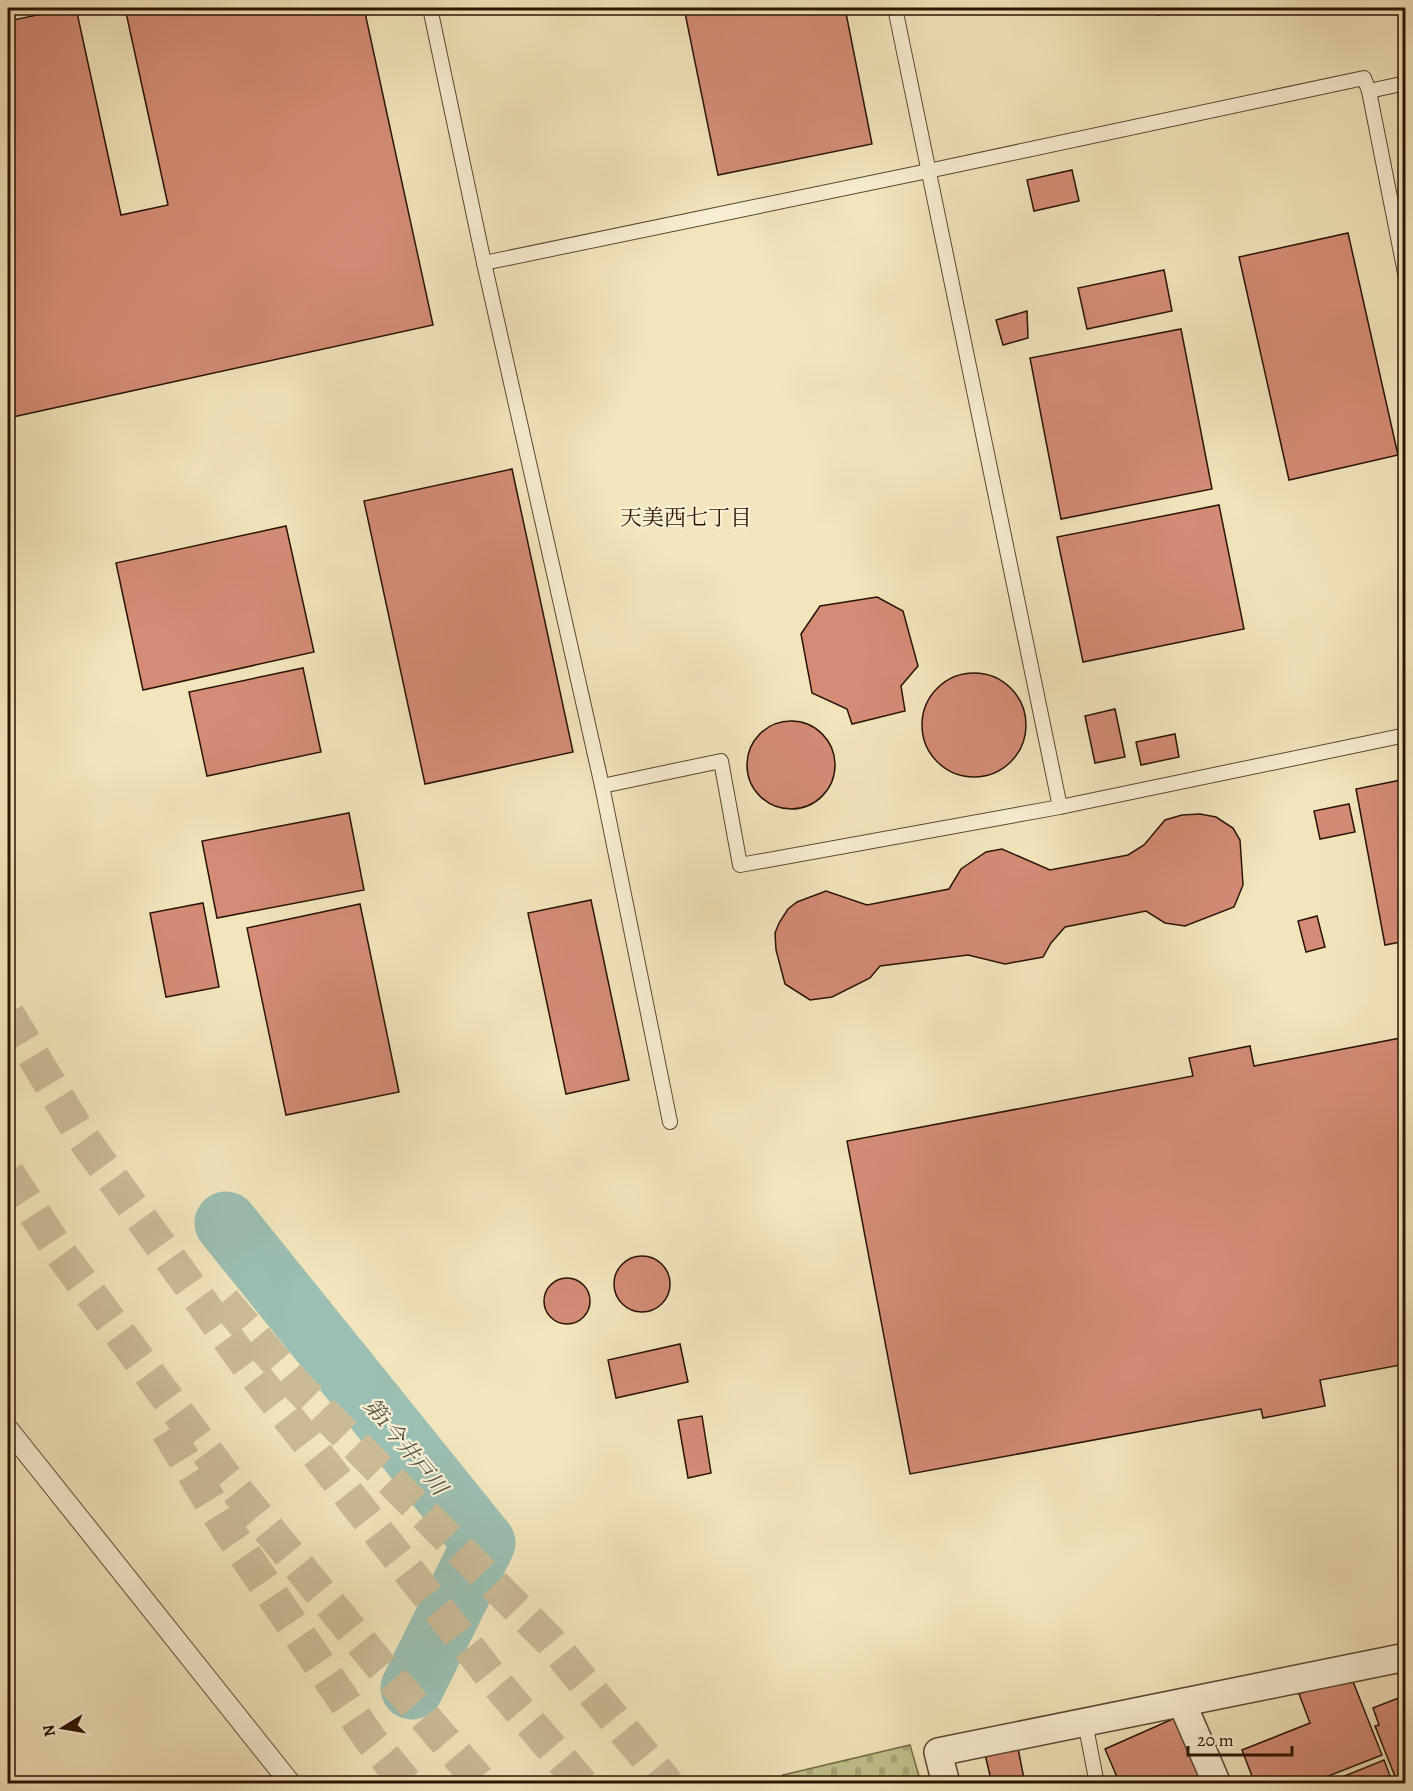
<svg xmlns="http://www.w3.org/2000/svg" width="1413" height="1791" font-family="Alegreya,'Noto Serif JP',serif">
	<defs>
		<pattern id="cemetery-stones" width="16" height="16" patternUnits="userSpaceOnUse" patternTransform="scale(1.5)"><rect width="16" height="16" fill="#c0c38c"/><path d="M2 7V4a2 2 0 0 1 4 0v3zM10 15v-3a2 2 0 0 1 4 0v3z" fill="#a5a777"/></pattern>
	</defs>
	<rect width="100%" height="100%" fill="#f2e5bc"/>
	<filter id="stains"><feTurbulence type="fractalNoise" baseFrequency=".00333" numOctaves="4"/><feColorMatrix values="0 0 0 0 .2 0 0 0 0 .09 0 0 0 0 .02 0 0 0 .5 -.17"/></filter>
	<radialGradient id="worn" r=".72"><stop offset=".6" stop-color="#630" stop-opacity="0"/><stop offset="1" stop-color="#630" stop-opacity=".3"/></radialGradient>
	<!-- cemetery -->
	<path fill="url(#cemetery-stones)" stroke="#756c46" stroke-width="1.5" d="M910 1745 921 1783H790L783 1775Z"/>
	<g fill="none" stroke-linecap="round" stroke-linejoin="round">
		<!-- river -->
		<path stroke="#9bbfb2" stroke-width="63" d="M226 1223 484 1543 412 1688"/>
	</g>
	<!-- building -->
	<g fill="#d48c76" stroke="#2a1400" stroke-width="1.5">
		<path d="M71 8H76L121 215 168 205 125 8H364L433 325 8 418V21Z"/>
		<path d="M684 8H845L872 144 718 175Z"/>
		<path d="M1072 170 1079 201 1034 211 1027 180Z"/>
		<path d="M1348 233 1398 455 1289 480 1239 257Z"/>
		<path d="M1164 270 1172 311 1087 329 1078 288Z"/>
		<path d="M1027 311 1028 338 1003 345 996 320Z"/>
		<path d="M1181 329 1212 489 1061 519 1030 358Z"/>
		<path d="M512 469 573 752 425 784 364 501Z"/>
		<path d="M1219 505 1244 629 1083 662 1057 537Z"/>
		<path d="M286 526 314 652 143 690 116 563Z"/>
		<path d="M877 597 903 611 918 666 901 686 905 711 852 724 847 709 812 693 801 634 820 606Z"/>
		<path d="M303 668 321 752 207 776 189 692Z"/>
		<circle cx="974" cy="725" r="52"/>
		<path d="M1115 709 1125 757 1095 763 1085 716Z"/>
		<circle cx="791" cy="765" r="44"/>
		<path d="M1175 734 1179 757 1141 765 1136 742Z"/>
		<path d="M1406 779V941L1385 945 1356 789Z"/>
		<path d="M1349 804 1355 832 1320 839 1314 811Z"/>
		<path d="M349 813 364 890 217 918 202 841Z"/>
		<path d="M1200 814 1216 817 1233 828 1240 840 1243 885 1234 907 1185 926 1165 923 1146 911 1065 927 1051 943 1043 957 1005 964 968 955 880 966 870 978 832 997 810 1000 785 984 776 950 775 933 779 923 788 909 797 902 826 891 867 905 949 889 961 869 986 852 1002 849 1050 870 1128 855 1144 845 1165 820 1182 815Z"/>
		<path d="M591 900 629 1080 566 1094 528 913Z"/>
		<path d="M203 903 219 987 166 997 150 913Z"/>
		<path d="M360 904 399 1092 286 1115 247 928Z"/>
		<path d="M1317 916 1325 947 1306 952 1298 921Z"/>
		<path d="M1406 1037V1364L1320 1380 1325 1406 1263 1418 1261 1409 910 1474 847 1141 1193 1076 1189 1058 1250 1046 1254 1066Z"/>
		<circle cx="642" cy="1284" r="28"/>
		<circle cx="567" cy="1301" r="23"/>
		<path d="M680 1344 688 1382 616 1398 608 1360Z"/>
		<path d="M702 1416 711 1473 688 1478 678 1420Z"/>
		<path d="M1350 1674 1382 1755 1308 1784H1255L1242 1750 1310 1723 1299 1694Z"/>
		<path d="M1406 1695V1784H1398L1375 1726 1379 1725 1373 1708Z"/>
		<path d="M1175 1718 1203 1784H1120L1105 1749Z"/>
		<path d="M1017 1743 1025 1784H992L984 1750Z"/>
		<path d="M1384 1760 1393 1784H1325Z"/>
	</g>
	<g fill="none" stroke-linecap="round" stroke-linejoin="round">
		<!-- motorway-tunnel -->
		<g stroke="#cabb96" stroke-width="33" stroke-dasharray="33 16" stroke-linecap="butt">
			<path d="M8 1014 80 1134 250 1369 498 1685 582 1784"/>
			<path d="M8 1173 61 1254 224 1475 379 1664 482 1784"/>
			<path d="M224 1301 297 1386 550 1641 668 1784"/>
			<path d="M167 1431 224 1524 370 1739 407 1784"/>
		</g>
		<!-- service casing -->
		<g stroke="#5c482f" stroke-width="16">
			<g id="service">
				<path d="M430 8 484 263 602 786 670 1122"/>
				<path d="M895 8 1060 807"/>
				<path d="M1369 91 1406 83"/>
				<path d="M484 263 928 171 1364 78 1369 91 1406 278"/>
				<path d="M602 786 721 761 740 865 1060 807 1406 735"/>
				<path d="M1085 1722 1097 1784"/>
			</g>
		</g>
		<!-- pedestrian casing -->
		<g stroke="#5c482f" stroke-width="22">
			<path id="pedestrian" d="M8 1429 291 1784"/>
		</g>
		<!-- minor casing -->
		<g stroke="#5c482f" stroke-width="30">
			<g id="minor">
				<path d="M1182 1703 1217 1784"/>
				<path d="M946 1784 938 1752 1406 1657"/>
			</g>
		</g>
		<!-- path -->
		<path stroke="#2a1400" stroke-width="4" stroke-dasharray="1.5 3" stroke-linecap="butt" d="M1150 8 1158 14 1185 8"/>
		<!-- service -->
		<use href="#service" stroke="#f7eed3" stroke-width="14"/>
		<!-- pedestrian -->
		<use href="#pedestrian" stroke="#f7eed3" stroke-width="20"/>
		<!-- minor -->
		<use href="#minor" stroke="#f7eed3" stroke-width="27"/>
	</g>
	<g text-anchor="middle" stroke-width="4.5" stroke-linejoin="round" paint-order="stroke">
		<!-- neighbourhood labels -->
		<g font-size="22" fill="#2a1400" stroke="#f7eed3">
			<text x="686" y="525">天美西七丁目</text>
		</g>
		<!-- water labels -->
		<g font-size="22" font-style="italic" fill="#52503e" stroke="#f7eed3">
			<text transform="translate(406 1446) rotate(51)" y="8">第1今井戸川</text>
		</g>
	</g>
	<!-- margin -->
	<rect width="1413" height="1791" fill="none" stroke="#f2e5bc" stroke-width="30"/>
	<rect x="9" y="9" width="1395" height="1773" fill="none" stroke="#2a1400" stroke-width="3"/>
	<rect x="15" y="15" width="1383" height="1761" fill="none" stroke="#2a1400" stroke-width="1.5"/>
	<!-- north arrow -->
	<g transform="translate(63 1728) rotate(259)" stroke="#f7eed3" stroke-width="4.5" paint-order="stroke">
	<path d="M0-4.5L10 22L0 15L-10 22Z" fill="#2a1400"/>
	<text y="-9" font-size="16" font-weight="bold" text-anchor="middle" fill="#2a1400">N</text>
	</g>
	<!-- scale -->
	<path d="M1188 1746v9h104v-9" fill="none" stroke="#2a1400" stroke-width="3"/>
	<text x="1197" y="1746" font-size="18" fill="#2a1400" stroke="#f7eed3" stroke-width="4.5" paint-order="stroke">20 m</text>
	<rect width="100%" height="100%" filter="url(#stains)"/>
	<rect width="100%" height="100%" fill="url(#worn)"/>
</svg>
